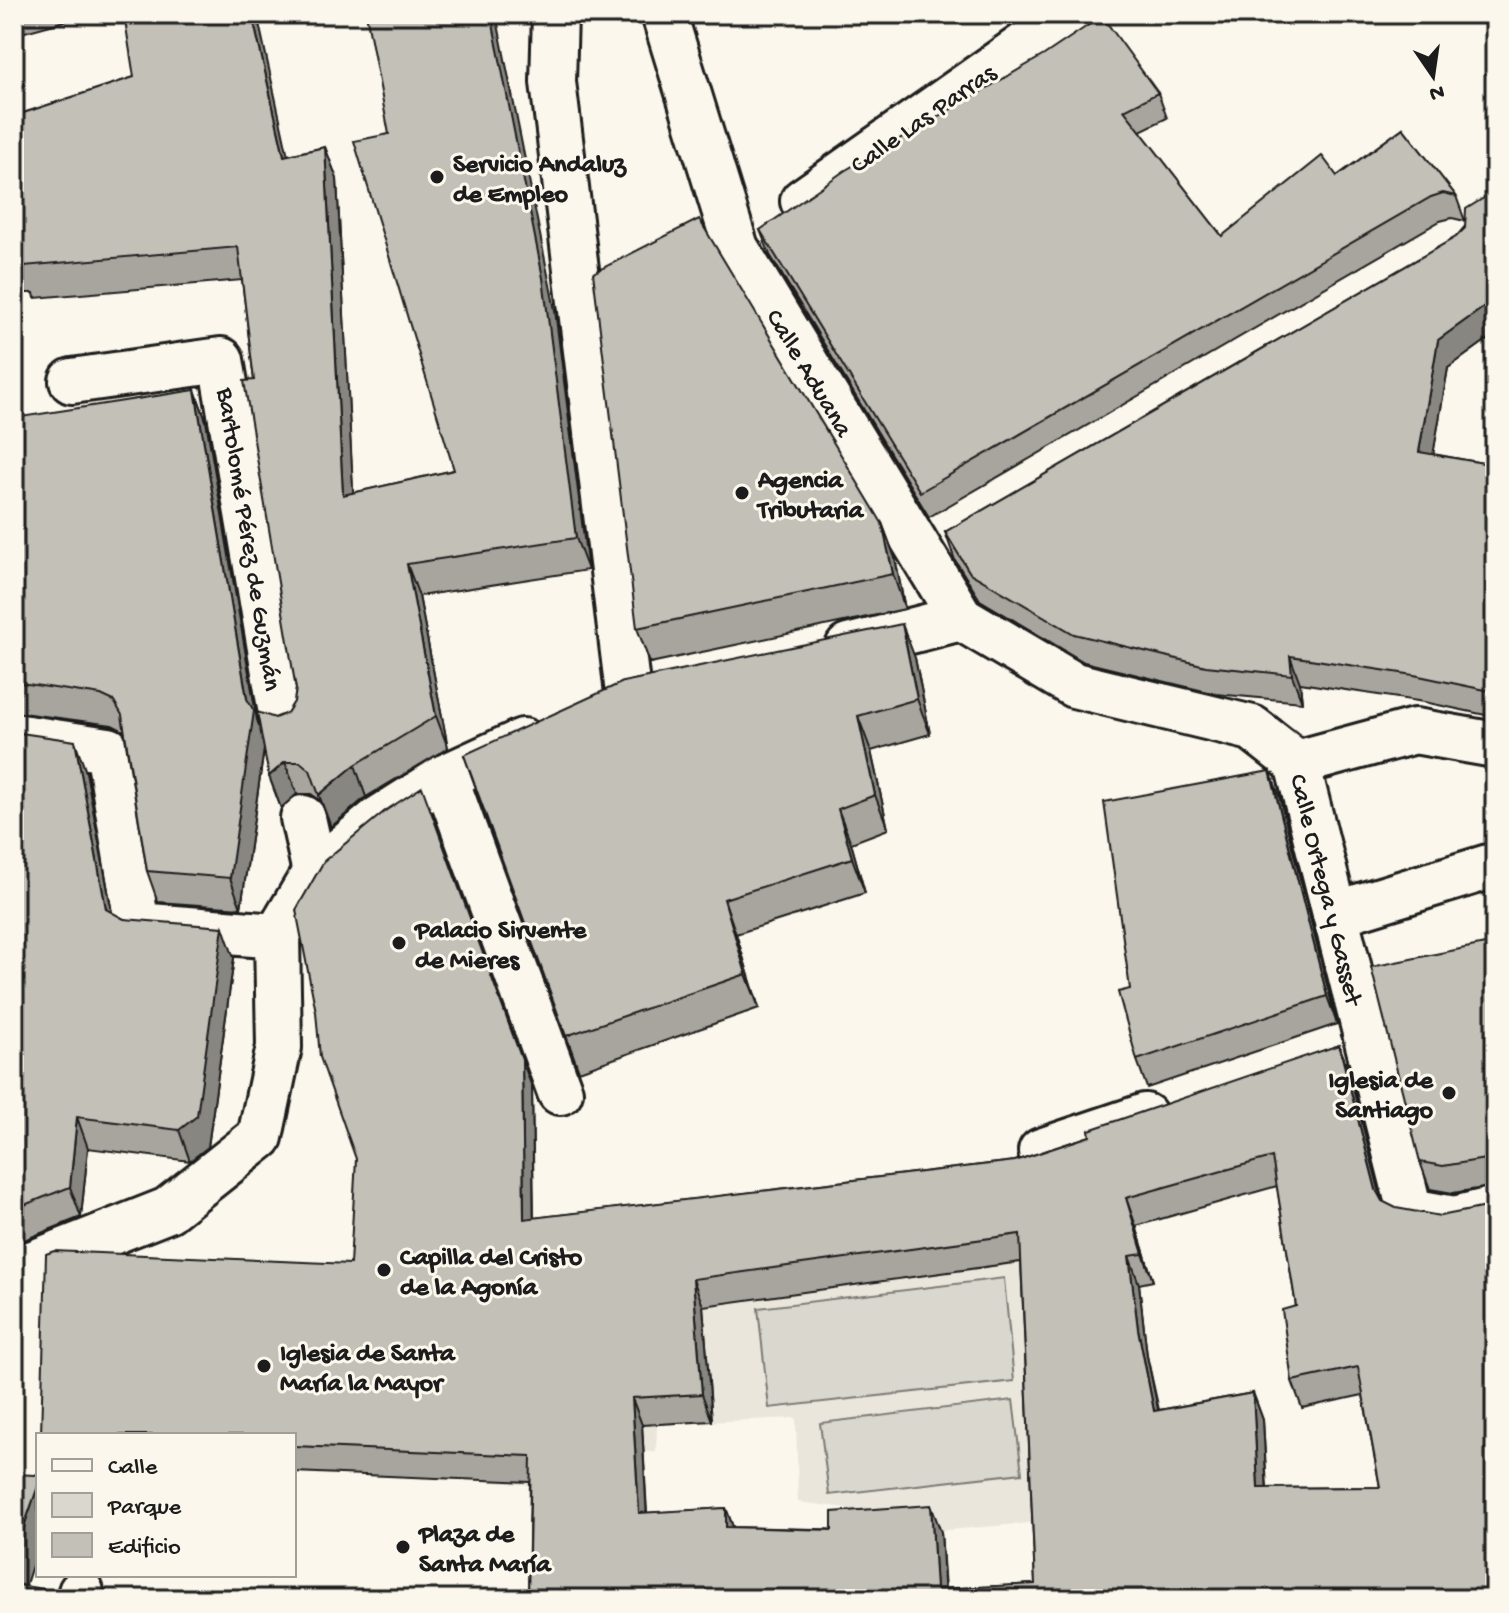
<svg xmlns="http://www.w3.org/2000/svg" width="1509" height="1613" font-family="'Gochi Hand',sans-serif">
	<rect width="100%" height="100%" fill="#fbf7ec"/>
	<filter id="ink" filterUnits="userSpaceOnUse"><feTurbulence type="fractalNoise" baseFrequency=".0125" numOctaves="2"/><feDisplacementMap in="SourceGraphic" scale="16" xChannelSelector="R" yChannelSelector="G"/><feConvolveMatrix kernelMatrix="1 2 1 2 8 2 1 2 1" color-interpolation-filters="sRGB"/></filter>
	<g filter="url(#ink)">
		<!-- built -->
		<path fill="#eae6dc" d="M1025 1189 1042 1522 842 1539 847 1508 798 1502 796 1418 657 1424 656 1452 542 1449 541 1486 472 1480 485 1298Z"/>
		<!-- green -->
		<g fill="#dad7ce" stroke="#7b7a75" stroke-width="2">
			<path d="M1004 1278 1014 1381 769 1408 758 1308Z"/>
			<path d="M1013 1400 1022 1473 829 1495 820 1423Z"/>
		</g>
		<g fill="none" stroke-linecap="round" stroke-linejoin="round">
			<!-- street casing -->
			<g stroke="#1c1c1c" stroke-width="50">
				<g id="street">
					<path d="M555 14 553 82 628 693"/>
					<path d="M664 14 736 248 961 618 1074 685 1252 728 1297 763 1410 1211 1454 1219 1495 1209"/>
					<path d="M803 201 1069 14"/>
					<path d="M72 381 221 360 283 725"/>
					<path d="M848 647 961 618"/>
					<path d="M14 736 108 750 137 925 277 936"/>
					<path d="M1297 763 1415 731 1495 745"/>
					<path d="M445 777 560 1092"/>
					<path d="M303 818 315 872"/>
					<path d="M1335 914 1495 865"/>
					<path d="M1041 1151 1145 1116"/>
					<path d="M31 1264 168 1210 260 1137 279 1047 277 936 315 872 380 818 445 777 523 741"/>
					<path d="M31 1264 25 1480 38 1482"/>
					<path d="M79 1599 81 1592"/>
				</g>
			</g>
			<!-- street -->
			<use href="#street" stroke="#fbf7ec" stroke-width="44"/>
		</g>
		<!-- wall -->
		<g fill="#a8a59e" stroke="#1c1c1c" stroke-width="2" fill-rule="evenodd">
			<path d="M14 14H91L14 35Z"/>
			<path d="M134 77 288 155 325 147 337 179 353 493 454 470 555 310 588 570 419 596 448 748 366 797 331 827 321 801 311 794H297L281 808 269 776 264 749 241 908 158 902 147 871 124 731 112 725 14 712V495L18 494 195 390 206 421 257 720 259 727 275 718 287 713 294 702 296 689 254 380 242 280 35 298 34 293H14V116Z"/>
			<path d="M1158 93 1167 118 1140 131 1222 236 1337 176 1403 128 1456 196 1465 221 1452 218 1440 221 929 517 770 255 760 230Z"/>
			<path d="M1495 191V334L1448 368 1433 454 1495 465V717L1424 702 1300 683 1302 702 1216 694 1084 662 980 600 955 560 945 532 1456 237Z"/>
			<path d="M882 523 895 558 905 609 650 663 637 628Z"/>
			<path d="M915 658 930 734 871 751 888 829 851 843 865 893 736 934 759 1008 579 1071 464 755Z"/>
			<path d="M14 732 86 772 112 913 124 919 234 958 208 1147 190 1161 88 1148 81 1217 24 1240 14 1238Z"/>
			<path d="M1270 771 1280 799 1337 1024 1147 1088 1137 1060 1130 989Z"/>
			<path d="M1495 942V1186L1453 1193 1430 1189 1420 1162Z"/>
			<path d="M1339 1045 1349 1072 1381 1199 1495 1599H528L530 1482 294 1472V1435L350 1264 532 1087 534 1218 1015 1161 1090 1136ZM1277 1186 1296 1306 1292 1381 1302 1408 1363 1395 1380 1487 1267 1488 1263 1420 1253 1393 1159 1410 1147 1356 1139 1284 1153 1281 1136 1226ZM1021 1262 1035 1584 945 1589 941 1532 733 1527 726 1508 647 1513 642 1425 712 1421 703 1306Z"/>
		</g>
		<!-- shaded-wall -->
		<g fill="#888681" stroke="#1c1c1c" stroke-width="2">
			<path d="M252 14H257L295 188 284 156Z"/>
			<path d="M491 14H496L555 310 588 570 576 538Z"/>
			<path d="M325 147 337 179 355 527 343 495Z"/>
			<path d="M1495 299V334L1448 368 1429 479 1419 452 1438 340Z"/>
			<path d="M195 390 206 421 257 720 265 742 241 908 230 878 247 699Z"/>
			<path d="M882 523 895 558 905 609 893 574Z"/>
			<path d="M407 564 419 596 448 748 436 716Z"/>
			<path d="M902 624 915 658 930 734 917 699Z"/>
			<path d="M1290 656 1300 683 1302 702 1292 675Z"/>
			<path d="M858 716 871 751 888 829 875 795Z"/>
			<path d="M75 741 86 772 117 940 106 909Z"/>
			<path d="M285 762 297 794 281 808 269 776Z"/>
			<path d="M355 765 366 797 331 827 319 795Z"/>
			<path d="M1270 771 1280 799 1337 1024 1327 996Z"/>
			<path d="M838 809 851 843 865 893 852 858Z"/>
			<path d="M724 899 736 934 759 1008 746 974Z"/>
			<path d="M223 927 234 958 208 1147 190 1161 179 1130Z"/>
			<path d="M1339 1045 1349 1072 1386 1217 1376 1190Z"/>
			<path d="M522 1060 532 1087 534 1246 524 1219Z"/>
			<path d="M77 1117 88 1148 81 1217 70 1187Z"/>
			<path d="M1126 1198 1136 1226 1153 1281 1143 1254Z"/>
			<path d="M1129 1256 1139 1284 1147 1356 1164 1438 1154 1411 1138 1329Z"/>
			<path d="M693 1279 703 1306 712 1421 702 1394Z"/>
			<path d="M1253 1393 1263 1420 1268 1515 1258 1488Z"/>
			<path d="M632 1398 642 1425 648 1540 639 1513Z"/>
			<path d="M38 1486V1548L21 1599H14V1555Z"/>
			<path d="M931 1505 941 1532 945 1599 936 1589Z"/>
			<path d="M726 1508 736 1535 726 1527Z"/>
		</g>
		<!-- building -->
		<g fill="#c3c0b8" stroke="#1c1c1c" stroke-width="2" fill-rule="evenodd">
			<path d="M124 14H252L284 156 325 147 343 495 454 470 354 141 389 134 366 14H491L543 278 576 538 407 564 436 716 355 765 319 795 310 770 300 762H285L269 776 257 712 275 718 287 713 294 702 296 689 244 381 254 380 238 247 24 266 23 261H14V116L134 77Z"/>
			<path d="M1102 16 1158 93 1124 110 1222 236 1322 156 1337 176 1403 128 1456 196 1443 193 1431 197 920 492 760 230 844 171 1044 55Z"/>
			<path d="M1495 191V299L1438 340 1419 452 1495 465V692L1414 675 1290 656 1292 675 1206 666 1074 634 970 573 945 532 1456 237 1465 228 1466 209Z"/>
			<path d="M699 219 882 523 893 574 637 628 593 273Z"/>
			<path d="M195 390 247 699 254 711 230 878 147 871 122 715 114 701 101 695 14 682V495L18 494 14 472V418Z"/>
			<path d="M902 624 917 699 858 716 875 795 838 809 852 858 724 899 746 974 566 1036 464 755 623 682Z"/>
			<path d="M14 732 75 741 106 909 124 919 223 927 197 1116 179 1130 77 1117 70 1187 14 1209Z"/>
			<path d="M1270 771 1327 996 1137 1060 1118 992 1130 989 1104 802Z"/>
			<path d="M422 787 522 1060 524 1219 1015 1161 1090 1136 1089 1130 1339 1045 1376 1190 1382 1201 1396 1208 1440 1216 1491 1206 1495 1204V1599H528L531 1456 294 1446V1435H41L46 1254 54 1251 350 1264 356 1159 320 1057 316 1012 296 910 324 861 385 811ZM1272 1157 1296 1306 1282 1310 1292 1381 1358 1367 1380 1487 1258 1488 1253 1393 1154 1411 1138 1329 1129 1256 1143 1254 1126 1198ZM1020 1234 1035 1584 936 1589 931 1505 832 1512V1530L726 1527V1508L639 1513 632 1398 702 1394 693 1279Z"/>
			<path d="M1495 942V1160L1491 1158 1443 1166 1420 1162 1371 967Z"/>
			<path d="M38 1473V1486L14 1555V1474L35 1475Z"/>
			<path d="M14 1584 97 1599H14Z"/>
		</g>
	</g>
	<!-- markers -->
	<g fill="#1c1c1c" stroke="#fbf7ec" stroke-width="3">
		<circle cx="437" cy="177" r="8"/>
		<circle cx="742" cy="493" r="8"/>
		<circle cx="399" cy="943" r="8"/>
		<circle cx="1449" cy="1093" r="8"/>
		<circle cx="384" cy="1270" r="8"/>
		<circle cx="264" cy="1366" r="8"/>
		<circle cx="403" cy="1547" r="8"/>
	</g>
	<g text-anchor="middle" stroke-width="6" stroke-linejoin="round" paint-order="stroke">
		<!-- street labels -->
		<g font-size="26" fill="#1c1c1c" stroke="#fbf7ec">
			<text transform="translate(922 117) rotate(-35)" y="9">Calle Las Parras</text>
			<text transform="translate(811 372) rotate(59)" y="9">Calle Aduana</text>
			<text transform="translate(251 539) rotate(81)" y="9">Bartolomé Pérez de Guzmán</text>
			<text transform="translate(1328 889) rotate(76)" y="9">Calle Ortega y Gasset</text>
		</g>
		<!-- poi labels -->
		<g font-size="26" font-weight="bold" fill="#1c1c1c" stroke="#fbf7ec" text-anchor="start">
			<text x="453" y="171">Servicio Andaluz<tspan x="453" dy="30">de Empleo</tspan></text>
			<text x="758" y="487">Agencia<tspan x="758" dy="30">Tributaria</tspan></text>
			<text x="415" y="937">Palacio Sirvente<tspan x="415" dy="30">de Mieres</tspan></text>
			<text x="1433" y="1087" text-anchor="end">Iglesia de<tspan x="1433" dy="30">Santiago</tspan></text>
			<text x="400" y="1264">Capilla del Cristo<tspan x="400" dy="30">de la Agonía</tspan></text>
			<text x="280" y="1360">Iglesia de Santa<tspan x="280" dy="30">María la Mayor</tspan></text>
			<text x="419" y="1541">Plaza de<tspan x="419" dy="30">Santa María</tspan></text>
		</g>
	</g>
	<!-- margin -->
	<rect width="1509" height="1613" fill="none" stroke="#fbf7ec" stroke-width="48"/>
	<rect x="24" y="24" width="1461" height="1565" fill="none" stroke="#1c1c1c" stroke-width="3" filter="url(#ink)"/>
	<!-- legend -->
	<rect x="36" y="1433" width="260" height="144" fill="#fbf7ec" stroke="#a29f99" stroke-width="2"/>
	<rect x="52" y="1459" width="40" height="12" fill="#fbf7ec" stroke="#a29f99" stroke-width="2"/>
	<text x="108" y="1473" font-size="24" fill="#1c1c1c">Calle</text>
	<rect x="52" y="1493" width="40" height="24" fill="#dad7ce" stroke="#a29f99" stroke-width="2"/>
	<text x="108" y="1513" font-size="24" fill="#1c1c1c">Parque</text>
	<rect x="52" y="1533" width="40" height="24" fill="#c3c0b8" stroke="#a29f99" stroke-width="2"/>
	<text x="108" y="1553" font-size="24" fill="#1c1c1c">Edificio</text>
	<!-- north arrow -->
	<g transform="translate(1433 76) rotate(167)" stroke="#fbf7ec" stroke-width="6" paint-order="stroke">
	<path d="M0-6L14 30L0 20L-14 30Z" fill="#1c1c1c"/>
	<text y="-12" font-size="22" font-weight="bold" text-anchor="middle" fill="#1c1c1c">N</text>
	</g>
</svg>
